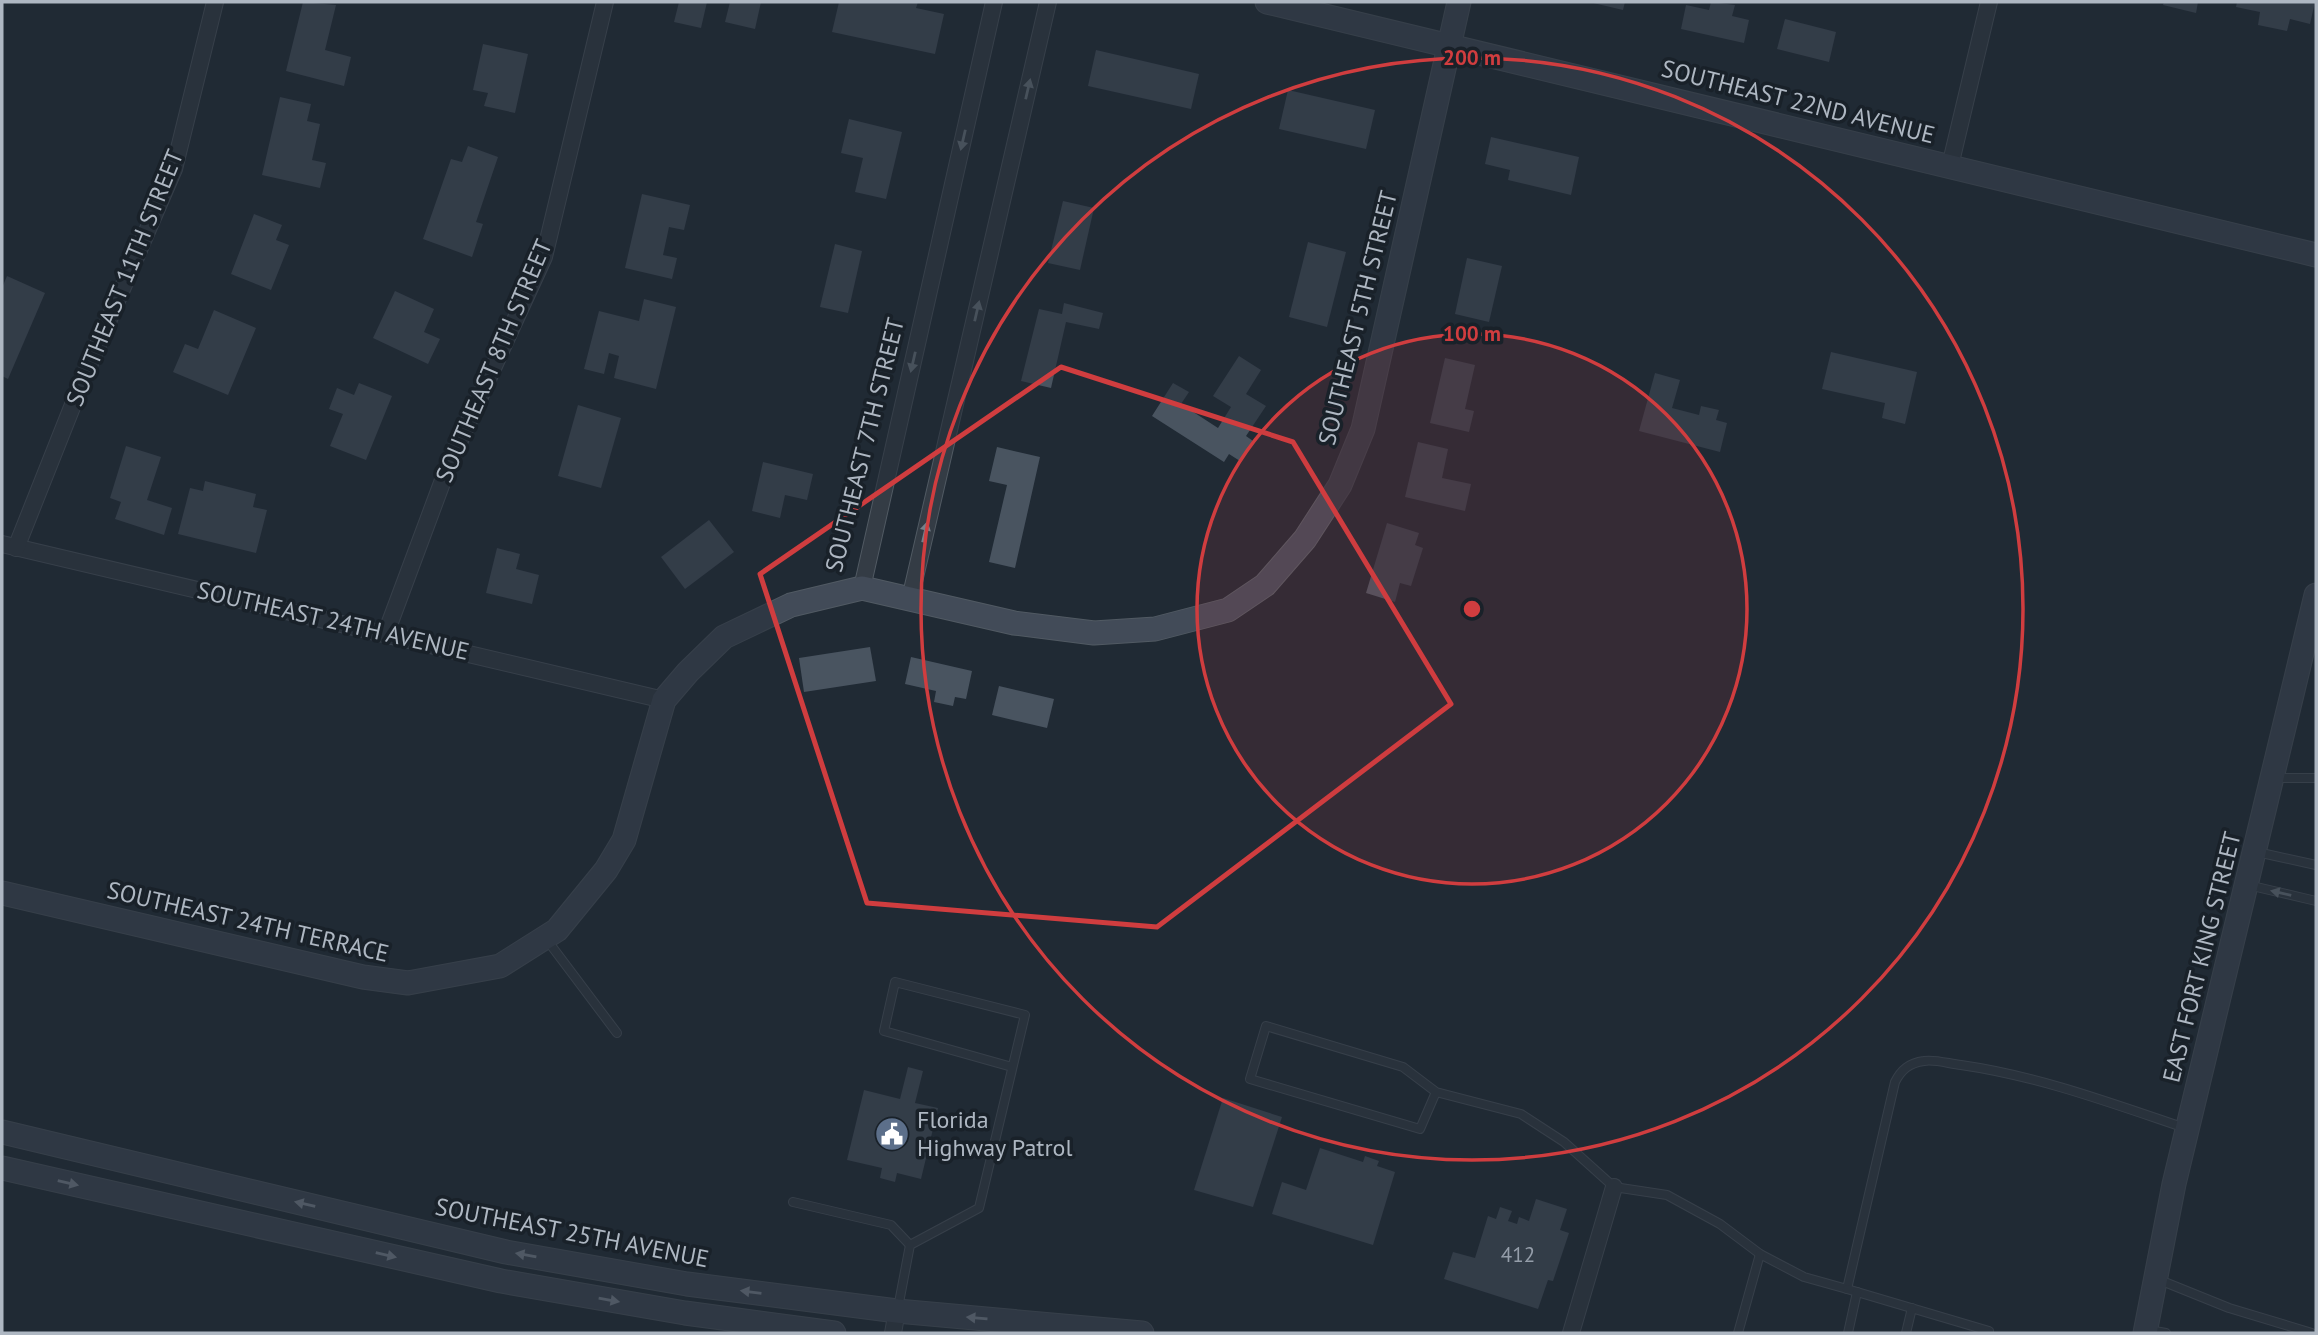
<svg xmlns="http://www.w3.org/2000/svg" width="2318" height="1335" font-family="'PT Sans',sans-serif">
	<rect width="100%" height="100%" fill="#202a34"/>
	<!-- building -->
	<g fill="#495460">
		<path d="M303 2 336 5 325 50 351 57 344 86 286 71Z"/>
		<path d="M679 2H707L701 28 674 22Z"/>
		<path d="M730 2H761L755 29 725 22Z"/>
		<path d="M839 2H918L916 8 944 14 935 54 832 32Z"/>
		<path d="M1589 2H1625L1623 10Z"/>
		<path d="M1711 2 1735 5 1732 16 1749 20 1744 43 1681 29 1686 5 1709 10Z"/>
		<path d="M2164 2H2198L2196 13 2163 5Z"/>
		<path d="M2237 2H2315L2310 24 2290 19 2287 31 2258 25 2260 12 2236 7Z"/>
		<path d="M1785 19 1836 32 1829 62 1777 49Z"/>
		<path d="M483 44 528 54 515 113 484 106 488 93 473 90Z"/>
		<path d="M1096 50 1199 74 1191 109 1088 86Z"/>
		<path d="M1288 90 1375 110 1366 149 1279 129Z"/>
		<path d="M280 97 311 104 307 121 320 124 312 160 326 163 320 188 262 175Z"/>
		<path d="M849 119 902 132 886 199 855 192 863 158 841 153Z"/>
		<path d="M1491 137 1579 157 1571 195 1508 180 1510 170 1485 164Z"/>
		<path d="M468 146 498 157 476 222 483 224 472 257 423 239 451 159 462 162Z"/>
		<path d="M642 194 690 205 684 230 669 227 663 255 677 258 672 279 625 268Z"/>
		<path d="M1063 201 1094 208 1080 270 1048 263Z"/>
		<path d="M254 214 282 225 276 240 289 245 271 290 231 274Z"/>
		<path d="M1308 242 1346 252 1327 327 1289 317Z"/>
		<path d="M835 244 862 251 848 313 820 307Z"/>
		<path d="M1467 258 1502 266 1489 322 1455 314Z"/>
		<path d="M7 276 45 293 8 379 2 376V288Z"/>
		<path d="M395 291 434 309 424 332 440 339 428 364 373 338Z"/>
		<path d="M644 299 676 307 656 389 614 378 619 356 609 353 604 374 584 369 599 311 639 321Z"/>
		<path d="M1064 303 1103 313 1099 329 1066 322 1051 388 1021 381 1039 309 1062 314Z"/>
		<path d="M214 310 256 328 228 395 173 372 185 344 198 349Z"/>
		<path d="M1831 352 1917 372 1905 424 1882 418 1885 403 1822 389Z"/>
		<path d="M1239 356 1261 370 1246 394 1266 406 1246 436 1253 441 1240 461 1229 454 1224 462 1152 416 1173 383 1189 392 1181 404 1218 428 1231 407 1213 396Z"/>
		<path d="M1445 358 1475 365 1465 409 1474 411 1469 432 1430 423Z"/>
		<path d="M1655 373 1680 380 1672 408 1699 415 1701 406 1719 410 1716 420 1727 423 1720 452 1639 431Z"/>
		<path d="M359 383 392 396 366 460 330 446 343 414 329 409 337 388 354 395Z"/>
		<path d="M578 405 621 418 601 488 558 476Z"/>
		<path d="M1418 442 1448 449 1442 478 1471 484 1465 511 1405 497Z"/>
		<path d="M126 446 161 457 147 500 172 508 164 535 115 519 121 502 110 498Z"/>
		<path d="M997 447 1040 457 1015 568 989 562 1007 485 989 481Z"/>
		<path d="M763 462 813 474 807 500 785 495 780 518 752 511Z"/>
		<path d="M205 481 256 494 253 507 267 510 256 553 178 534 190 488 203 491Z"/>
		<path d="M709 520 734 552 685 589 661 557Z"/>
		<path d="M1387 523 1419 533 1415 545 1423 548 1411 586 1400 583 1395 602 1366 593Z"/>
		<path d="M497 548 520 554 516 569 539 575 532 604 486 593Z"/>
		<path d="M870 647 876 681 804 692 799 658Z"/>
		<path d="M911 657 972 671 966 699 955 697 953 706 934 702 936 691 905 684Z"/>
		<path d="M999 686 1054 699 1047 728 992 715Z"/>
		<path d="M908 1067 923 1071 915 1103 938 1108 921 1179 897 1173 895 1182 880 1178 882 1168 847 1160 864 1090 900 1099Z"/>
		<path d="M1223 1098 1282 1117 1253 1207 1194 1190Z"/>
		<path d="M1320 1148 1363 1162 1365 1156 1379 1161 1377 1166 1395 1172 1373 1245 1272 1214 1282 1182 1306 1190Z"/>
		<path d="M1536 1199 1567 1209 1560 1230 1569 1233 1553 1281 1548 1280 1538 1309 1444 1279 1453 1252 1475 1258 1488 1216 1496 1219 1500 1207 1512 1211 1508 1221 1517 1224 1519 1217 1529 1221Z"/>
	</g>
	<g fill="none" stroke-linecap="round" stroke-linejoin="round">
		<!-- lane casing -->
		<g stroke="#515a63" stroke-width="10">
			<g id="lane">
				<path d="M2275 778H2316"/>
				<path d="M2257 852 2316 865"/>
				<path d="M2248 885 2316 901"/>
				<path d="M547 940 617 1033"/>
				<path d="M1436 1092 1420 1129 1250 1079 1266 1026 1403 1067 1436 1092 1521 1114 1564 1142 1614 1187 1667 1195 1720 1224 1760 1254 1804 1277 1847 1289 1895 1082C1901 1070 1909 1063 1924 1061 1935 1059 1950 1064 1961 1065 2038 1076 2111 1103 2185 1128"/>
				<path d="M793 1202 891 1225 910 1245"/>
				<path d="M2157 1279 2229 1308 2312 1333"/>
				<path d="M1847 1289 1989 1331"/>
				<path d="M898 1308 910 1245 979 1208 1025 1015 895 982 884 1031 1012 1067"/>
				<path d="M2149 1330 2166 1333"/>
				<path d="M1738 1333 1760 1254"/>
				<path d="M1848 1333 1857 1292"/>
				<path d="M1906 1333 1912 1308"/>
			</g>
		</g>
		<!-- street casing -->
		<g stroke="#515a63" stroke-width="18">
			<g id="street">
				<path d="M1950 166 1989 2"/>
				<path d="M2 544 664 700"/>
				<path d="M16 548 84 377 174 169 215 2"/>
				<path d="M862 588 994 2"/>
				<path d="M910 599 1048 2"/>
				<path d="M386 633 449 464 544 257 605 2"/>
				<path d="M893 1333 897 1311"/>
				<path d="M1571 1333 1614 1187"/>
			</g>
		</g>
		<!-- secondary casing -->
		<g stroke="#515a63" stroke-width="25">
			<g id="secondary">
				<path d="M1267 2 2316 255"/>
				<path d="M2 893 363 977 408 983 500 966 557 930 606 870 624 840 664 700 688 672 724 637 791 605 862 588 1014 623 1094 633 1155 629 1228 610 1265 585 1305 539 1340 485 1363 429 1459 2"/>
				<path d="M2 1132 506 1252 687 1284 897 1311 1142 1333"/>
				<path d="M2 1168 501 1281 685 1313 834 1333"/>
				<path d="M2145 1333 2174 1184 2316 595"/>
			</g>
		</g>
		<!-- lane -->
		<use href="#lane" stroke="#343c45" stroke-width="8"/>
		<!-- street -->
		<use href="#street" stroke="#343c45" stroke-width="16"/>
		<!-- secondary -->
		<use href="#secondary" stroke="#424b58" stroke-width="23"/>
	</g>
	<!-- one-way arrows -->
	<defs><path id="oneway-solid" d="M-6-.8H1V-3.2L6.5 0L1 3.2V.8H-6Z" transform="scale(1.75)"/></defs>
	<g fill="#77808a">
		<use href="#oneway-solid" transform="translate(1028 89) rotate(-77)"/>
		<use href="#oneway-solid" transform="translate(963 140) rotate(103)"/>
		<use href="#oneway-solid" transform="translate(977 311) rotate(-77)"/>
		<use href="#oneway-solid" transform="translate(913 362) rotate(103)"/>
		<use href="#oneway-solid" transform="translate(925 532) rotate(-77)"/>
		<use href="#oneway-solid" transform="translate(2281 893) rotate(-167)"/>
	</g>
	<g fill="#88919d">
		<use href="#oneway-solid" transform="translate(68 1183) rotate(13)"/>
		<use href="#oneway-solid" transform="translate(305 1204) rotate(-167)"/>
		<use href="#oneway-solid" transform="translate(386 1255) rotate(13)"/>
		<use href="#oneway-solid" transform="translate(526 1255) rotate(-170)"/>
		<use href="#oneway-solid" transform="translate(751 1292) rotate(-173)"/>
		<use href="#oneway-solid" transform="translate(609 1300) rotate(10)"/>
		<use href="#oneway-solid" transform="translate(977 1318) rotate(-175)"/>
	</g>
	<!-- marked area -->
	<path d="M0 0H2318V1335H0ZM1061 367 1293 442 1451 704 1157 927 867 903 760 574Z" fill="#202a34" fill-opacity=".55" fill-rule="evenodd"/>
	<path fill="none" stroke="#d03d3f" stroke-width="5" stroke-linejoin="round" d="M1061 367 1293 442 1451 704 1157 927 867 903 760 574Z"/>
	<!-- distance rings -->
	<circle cx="1472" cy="609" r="275" fill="#d03d3f" fill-opacity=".12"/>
	<g fill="none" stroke="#d03d3f" stroke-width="3.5">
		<circle cx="1472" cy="609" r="275"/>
		<circle cx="1472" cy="609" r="551"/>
	</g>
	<!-- icons -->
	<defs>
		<g id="civic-disc" transform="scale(1.75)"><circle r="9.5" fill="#5c6f8a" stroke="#192129"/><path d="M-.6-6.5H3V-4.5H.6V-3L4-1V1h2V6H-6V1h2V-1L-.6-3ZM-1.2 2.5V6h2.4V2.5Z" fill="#fff"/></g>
	</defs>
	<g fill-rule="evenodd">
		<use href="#civic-disc" x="892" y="1134"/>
	</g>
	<g text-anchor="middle" stroke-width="7" stroke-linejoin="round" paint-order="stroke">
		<!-- number labels -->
		<g font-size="21" fill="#959eaa">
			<text x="1518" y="1262">412</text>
		</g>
		<!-- street labels -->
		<g font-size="24" fill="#aeb7c2" stroke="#192129">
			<text transform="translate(1798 102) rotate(14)" y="8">SOUTHEAST 22ND AVENUE</text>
			<text transform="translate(125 278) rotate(-68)" y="8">SOUTHEAST 11TH STREET</text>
			<text transform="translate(1358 318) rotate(-76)" y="8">SOUTHEAST 5TH STREET</text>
			<text transform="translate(494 361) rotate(-67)" y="8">SOUTHEAST 8TH STREET</text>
			<text transform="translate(865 445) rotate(-76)" y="8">SOUTHEAST 7TH STREET</text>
			<text transform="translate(333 621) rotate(13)" y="8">SOUTHEAST 24TH AVENUE</text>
			<text transform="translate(248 922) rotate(13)" y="8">SOUTHEAST 24TH TERRACE</text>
			<text transform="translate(2202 957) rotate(-76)" y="8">EAST FORT KING STREET</text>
			<text transform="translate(572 1233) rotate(11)" y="8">SOUTHEAST 25TH AVENUE</text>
		</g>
		<!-- poi labels -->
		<g font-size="24" fill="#aeb7c2" stroke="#192129" text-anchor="start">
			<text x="917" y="1128">Florida<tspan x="917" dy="28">Highway Patrol</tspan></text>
		</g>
	</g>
	<circle cx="1472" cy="609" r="10" fill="#d03d3f" stroke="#192129" stroke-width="3.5"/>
	<g font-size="21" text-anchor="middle" font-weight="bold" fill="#d03d3f" stroke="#192129" stroke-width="7" stroke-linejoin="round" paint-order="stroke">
		<text x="1472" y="65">200 m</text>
		<text x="1472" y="341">100 m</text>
	</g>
	<!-- border -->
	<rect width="2318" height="1335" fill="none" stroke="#aeb7c2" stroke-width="7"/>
</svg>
